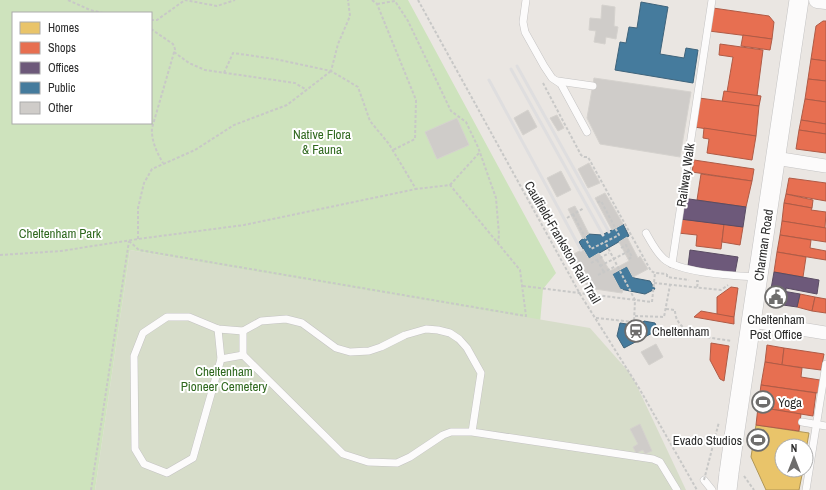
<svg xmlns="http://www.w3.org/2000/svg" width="826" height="490" font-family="'Archivo Narrow',sans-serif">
	<rect width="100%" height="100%" fill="#eae6e2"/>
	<!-- green -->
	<path fill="#cee3bd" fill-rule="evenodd" d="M0 0H408L556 273 543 289 540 323 130 250 95 490H0ZM13 13H151V123H13Z"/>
	<!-- cemetery -->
	<path fill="#d7ddca" d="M130 250 590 328 628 371 636 384 686 490H95Z"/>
	<!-- homes -->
	<path fill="#e9c46a" stroke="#b09657" d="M756 425 809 433 806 450V446H782V470H803L799 490H766L751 457Z"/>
	<!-- shops -->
	<g fill="#e76f51" stroke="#af5b46">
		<path d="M713 8 769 16 774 22 772 39 709 31Z"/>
		<path d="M823 21H826V61L811 59 816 26Z"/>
		<path d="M743 35 772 39 770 50 741 46Z"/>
		<path d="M720 44 763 50 757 96 727 92 733 57 719 55Z"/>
		<path d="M811 59 826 61V81L808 79Z"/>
		<path d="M808 79 826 81V102L805 99Z"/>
		<path d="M724 91 761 96 759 106 722 102Z"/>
		<path d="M699 98 759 106 756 136 694 127Z"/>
		<path d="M805 99 826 102V124L801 120Z"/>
		<path d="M801 120 826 124V134L799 130Z"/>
		<path d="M704 128 756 136 752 160 707 153 709 139 703 138Z"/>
		<path d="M799 130 826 134V153L796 149Z"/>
		<path d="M694 160 754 169 752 181 692 172Z"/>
		<path d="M701 174 752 181 746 207 697 200Z"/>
		<path d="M789 178 826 183V201L786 194Z"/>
		<path d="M786 194 813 200 812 208 784 203Z"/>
		<path d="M784 203 812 208 811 210 826 212 825 228 782 221Z"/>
		<path d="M680 219 724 224 721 249 696 246 697 235 678 233Z"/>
		<path d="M782 221 826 228V242L780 235Z"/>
		<path d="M724 224 743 227 740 245 722 242Z"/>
		<path d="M780 235 811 240 810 248 826 251V260L777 252Z"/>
		<path d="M777 252 806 257 803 277 774 272Z"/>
		<path d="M731 287 738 288 734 317 717 315V297Z"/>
		<path d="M800 294 815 297 812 311 797 307Z"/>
		<path d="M815 297 826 299V313L812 311Z"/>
		<path d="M701 311 734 317V324L694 317Z"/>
		<path d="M711 343 729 346 724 381 720 379 710 360Z"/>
		<path d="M767 345 784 348 782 365 765 362Z"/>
		<path d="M784 348 824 354 821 370 782 365Z"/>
		<path d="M765 362 802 368 801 377 820 380 818 393 761 385Z"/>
		<path d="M761 385 816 393 813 416 758 407Z"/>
		<path d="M758 407 801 414 799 431 756 425Z"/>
	</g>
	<!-- offices -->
	<g fill="#6d597a" stroke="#5a4c63">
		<path d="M682 198 746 207 743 227 680 219Z"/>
		<path d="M690 250 738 257 735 273 688 266Z"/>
		<path d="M774 272 819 280 817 294 786 288V292L771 289Z"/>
		<path d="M771 289 800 294 797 307 769 303Z"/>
	</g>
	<!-- public -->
	<g fill="#457b9d" stroke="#3e637b">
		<path d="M641 2 668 7 660 54 684 58 686 48 698 50 693 83 615 70 620 42 626 43 629 27 637 28Z"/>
		<path d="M623 224 629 236 589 259 579 242 588 234 602 235Z"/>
		<path d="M627 266 634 278 650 281 655 289 645 294 620 289 612 274Z"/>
		<path d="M644 321 655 323 658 330 624 348 617 336 620 323 640 326Z"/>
	</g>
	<!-- building -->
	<g fill="#cfccc9" stroke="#d5d2ce">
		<path d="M602 5 615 7 614 26 618 27 616 39 606 37 605 44 594 42 596 31 589 30 590 18 601 19Z"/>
		<path d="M594 78 691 92 680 157 600 144 587 118Z"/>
		<path d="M528 110 537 127 523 135 514 118Z"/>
		<path d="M557 115 564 128 558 131 550 118Z"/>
		<path d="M457 118 469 145 437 159 425 132Z"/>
		<path d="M589 163 600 183 588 188 578 169Z"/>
		<path d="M561 171 571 190 557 197 547 178Z"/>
		<path d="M605 193 623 224 612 230 595 198Z"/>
		<path d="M575 206 589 234H588L583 239 568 209Z"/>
		<path d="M627 237 638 258 640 256 648 269 633 277 627 266 612 274 620 289 623 290 622 293 588 288 570 256 583 249 589 259 599 253 610 271 629 261 619 242Z"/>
		<path d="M656 344 663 357 649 365 641 352Z"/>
		<path d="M640 424 652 451 645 454 643 450 636 453 633 447 638 444 630 429Z"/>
	</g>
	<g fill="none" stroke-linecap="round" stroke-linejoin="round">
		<!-- service casing -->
		<g stroke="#c4c3c3" stroke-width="8">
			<g id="service">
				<path d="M526 0 523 22 525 32 544 66 552 78 561 84 587 132"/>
				<path d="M558 81 593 86"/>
				<path d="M646 233C651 242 656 252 664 259 681 273 735 276 758 277"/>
				<path d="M672 264 712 0"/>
				<path d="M218 329 221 359"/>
				<path d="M243 331V355"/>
				<path d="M802 422 826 426"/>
				<path d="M472 432 481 373 467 348 459 339 450 333 438 330 426 329 405 335 381 347 369 351 350 352 336 348 302 323 286 319 261 321 243 331 218 329 189 317H167L143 333 134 356 135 449 144 464 167 473 193 458 221 359 243 355 343 454 368 462 397 463 410 457 443 435 451 432H472L653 459 660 462 677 490"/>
				<path d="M704 480 712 490"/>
				<path d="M806 490 826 364"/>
			</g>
		</g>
		<!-- minor casing -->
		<g stroke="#c4c3c3" stroke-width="14">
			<g id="minor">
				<path d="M775 158 826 166"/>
				<path d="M752 321 826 333"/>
			</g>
		</g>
		<!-- tertiary casing -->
		<g stroke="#c4c3c3" stroke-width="17">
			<path id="tertiary" d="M817 0 826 1"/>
		</g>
		<!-- secondary casing -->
		<g stroke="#c4c3c3" stroke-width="20">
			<g id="secondary">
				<path d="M734 437 799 0"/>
				<path d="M727 490 729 473"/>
			</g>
		</g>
		<!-- path -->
		<g stroke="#c8c8c7" stroke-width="2" stroke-dasharray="3 2" stroke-linecap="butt">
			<path d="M68 0 90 10 103 13"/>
			<path d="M372 0 377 4 416 100 415 139 393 150"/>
			<path d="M418 0 580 294 639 388 697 490"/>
			<path d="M377 4 395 1 408 21 451 111 466 122 478 147 496 198 499 235 498 243"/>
			<path d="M151 20H157L185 0 217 6 235 0"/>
			<path d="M151 29 173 44 175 49 152 128C151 140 157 153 163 163"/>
			<path d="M174 52 189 63 205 70 295 83 307 90"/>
			<path d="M224 73 233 53 275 59 331 71"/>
			<path d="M543 83 581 155 584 157H588L651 271 655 273 667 274"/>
			<path d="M450 185 480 152"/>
			<path d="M573 214 591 249 619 235 601 201 596 203"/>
			<path d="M567 218 584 208"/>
			<path d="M138 239V208L144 183 152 169 195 150 234 125 287 105 331 71"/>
			<path d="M129 241 139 250 526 316 520 270 450 185 416 189 389 144 370 121 358 87 331 71 338 44 350 16 348 0"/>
			<path d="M621 248 626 245 632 257 627 260"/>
			<path d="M0 255 61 251 138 239 244 225 416 189"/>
			<path d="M597 260 604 272"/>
			<path d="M591 263 609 253"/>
			<path d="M600 266 629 251"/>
			<path d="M667 274V277L689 280"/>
			<path d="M598 275 616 266"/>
			<path d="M696 281H698L697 288"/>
			<path d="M654 283 721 290 728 285"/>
			<path d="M523 286 652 302 655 273"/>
			<path d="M666 309 675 310C675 336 713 338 732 341"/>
			<path d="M635 316 664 317 670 285"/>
			<path d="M596 318 634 322 635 300 605 242"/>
			<path d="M744 476 754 490"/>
			<path d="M91 490 129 241"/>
		</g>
		<!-- service -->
		<use href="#service" stroke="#fcfbfb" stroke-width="7"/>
		<!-- minor -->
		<use href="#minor" stroke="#fcfbfb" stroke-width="13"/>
		<!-- tertiary -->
		<use href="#tertiary" stroke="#fcfbfb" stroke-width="16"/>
		<!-- secondary -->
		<use href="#secondary" stroke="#fcfbfb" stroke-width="19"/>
		<!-- rail -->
		<g stroke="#dfdedf" stroke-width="3">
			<path d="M517 66 609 232"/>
			<path d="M511 69 603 235"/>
			<path d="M489 80 581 250"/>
		</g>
		<!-- secondary-bridge casing -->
		<g stroke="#c4c3c3" stroke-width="20" stroke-linecap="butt">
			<path id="secondary-bridge" d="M729 473 734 437"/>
		</g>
		<!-- path-bridge -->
		<path stroke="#c8c8c7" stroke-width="2" stroke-dasharray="3 2" stroke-linecap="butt" d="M704 480 719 422"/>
		<!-- secondary-bridge -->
		<use href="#secondary-bridge" stroke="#fcfbfb" stroke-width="19"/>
	</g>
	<!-- icons -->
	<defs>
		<g id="civic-ring" transform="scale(1.15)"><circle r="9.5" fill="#fff" stroke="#6e6d6c" stroke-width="1.5"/><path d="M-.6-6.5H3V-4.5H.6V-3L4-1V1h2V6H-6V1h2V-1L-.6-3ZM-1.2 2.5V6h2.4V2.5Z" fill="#6e6d6c"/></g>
		<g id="station-ring" transform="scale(1.15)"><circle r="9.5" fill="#fff" stroke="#6e6d6c" stroke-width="1.5"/><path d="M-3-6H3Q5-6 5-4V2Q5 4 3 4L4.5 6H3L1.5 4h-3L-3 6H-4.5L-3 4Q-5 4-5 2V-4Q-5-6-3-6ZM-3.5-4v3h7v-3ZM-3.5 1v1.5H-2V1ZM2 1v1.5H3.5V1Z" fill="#6e6d6c"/></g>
		<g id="stadium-ring" transform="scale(1.15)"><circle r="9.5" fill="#fff" stroke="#6e6d6c" stroke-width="1.5"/><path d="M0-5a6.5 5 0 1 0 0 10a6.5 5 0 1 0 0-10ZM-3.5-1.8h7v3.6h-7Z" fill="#6e6d6c"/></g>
	</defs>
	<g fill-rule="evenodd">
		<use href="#civic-ring" x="776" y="297"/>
		<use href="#station-ring" x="636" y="331"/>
		<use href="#stadium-ring" x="763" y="402"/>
		<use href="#stadium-ring" x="758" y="440"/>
	</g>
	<g text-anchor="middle" stroke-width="4" stroke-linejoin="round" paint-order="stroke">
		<!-- park labels -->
		<g font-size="13" fill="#2f681e" stroke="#fff">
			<text x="322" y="139">Native Flora<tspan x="322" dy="15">&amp; Fauna</tspan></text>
			<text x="60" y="238">Cheltenham Park</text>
			<text x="224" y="376">Cheltenham<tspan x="224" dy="15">Pioneer Cemetery</tspan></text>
		</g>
		<!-- street labels -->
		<g font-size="13" fill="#2c2c2c" stroke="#fff">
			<text transform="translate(685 175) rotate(-82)" y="5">Railway Walk</text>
			<text transform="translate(563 242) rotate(60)" y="5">Caulfield-Frankston Rail Trail</text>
			<text transform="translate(763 245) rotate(-82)" y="5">Charman Road</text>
		</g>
		<!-- poi labels -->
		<g font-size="13" fill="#2c2c2c" stroke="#fff" text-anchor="start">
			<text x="776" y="324" text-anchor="middle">Cheltenham<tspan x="776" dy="15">Post Office</tspan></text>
			<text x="652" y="336">Cheltenham</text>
			<text x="778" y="407">Yoga</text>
			<text x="742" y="445" text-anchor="end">Evado Studios</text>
		</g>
	</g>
	<!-- legend -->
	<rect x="12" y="12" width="140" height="112" fill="#ffffff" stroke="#ababab"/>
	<rect x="20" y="22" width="20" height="12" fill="#e9c46a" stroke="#ababab"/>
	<text x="48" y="32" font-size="12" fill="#2c2c2c">Homes</text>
	<rect x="20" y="42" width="20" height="12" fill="#e76f51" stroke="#ababab"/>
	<text x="48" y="52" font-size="12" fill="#2c2c2c">Shops</text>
	<rect x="20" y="62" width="20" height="12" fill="#6d597a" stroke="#ababab"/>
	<text x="48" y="72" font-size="12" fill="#2c2c2c">Offices</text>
	<rect x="20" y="82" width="20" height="12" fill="#457b9d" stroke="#ababab"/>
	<text x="48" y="92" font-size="12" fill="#2c2c2c">Public</text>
	<rect x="20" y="102" width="20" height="12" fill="#cfccc9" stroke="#ababab"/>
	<text x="48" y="112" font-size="12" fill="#2c2c2c">Other</text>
	<!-- north arrow -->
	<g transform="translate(794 458)"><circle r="19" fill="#ffffff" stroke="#ababab"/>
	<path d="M0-3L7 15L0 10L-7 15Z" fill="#6e6d6c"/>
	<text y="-6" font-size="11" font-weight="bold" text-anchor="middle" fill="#2c2c2c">N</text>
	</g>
</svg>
